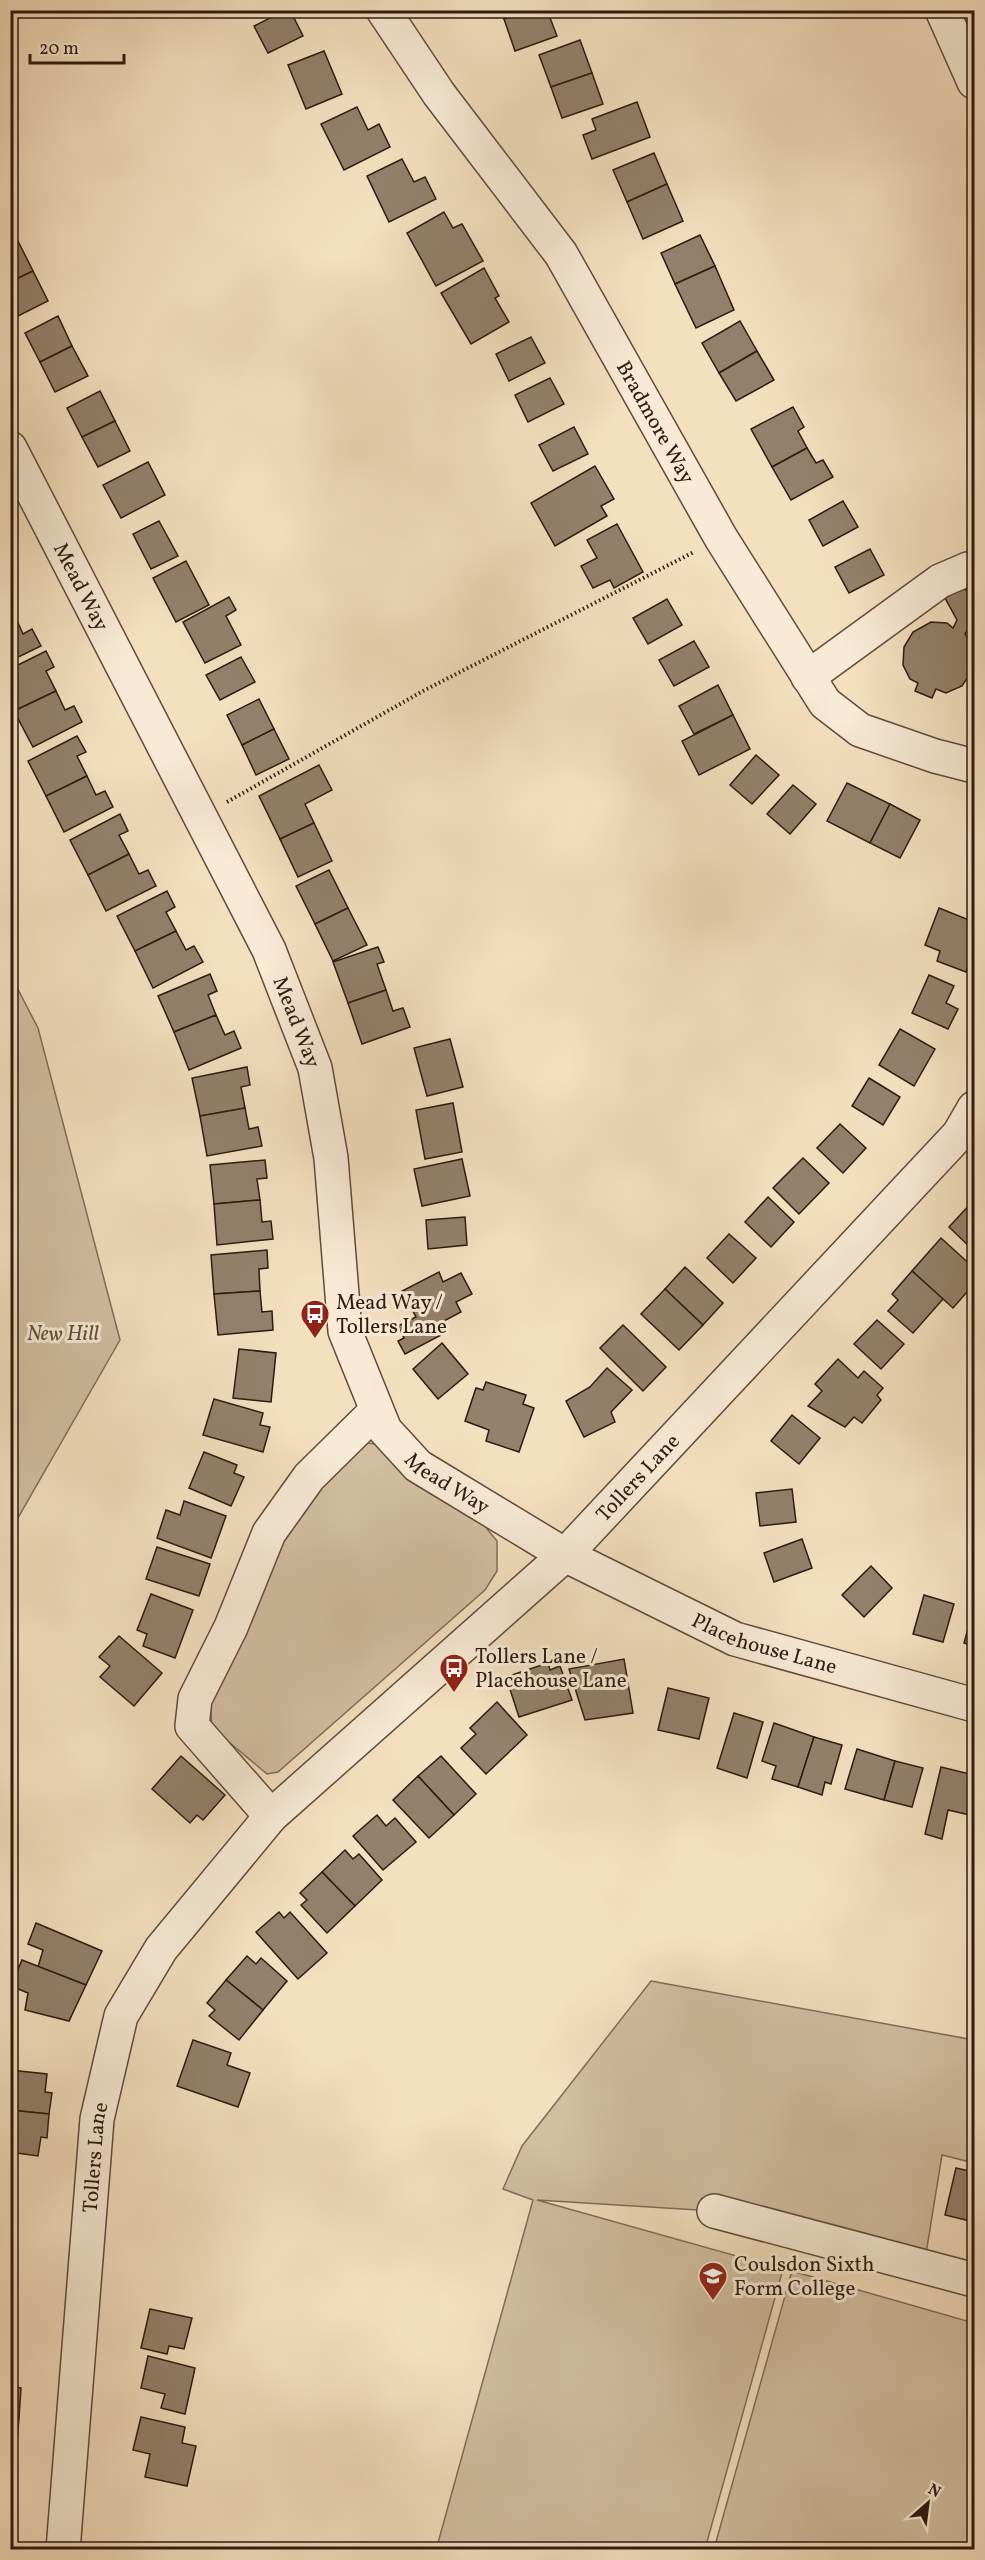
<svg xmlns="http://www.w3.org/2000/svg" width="985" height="2560" font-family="Vollkorn,serif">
	<rect width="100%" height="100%" fill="#f4dfbf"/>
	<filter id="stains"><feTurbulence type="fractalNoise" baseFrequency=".00333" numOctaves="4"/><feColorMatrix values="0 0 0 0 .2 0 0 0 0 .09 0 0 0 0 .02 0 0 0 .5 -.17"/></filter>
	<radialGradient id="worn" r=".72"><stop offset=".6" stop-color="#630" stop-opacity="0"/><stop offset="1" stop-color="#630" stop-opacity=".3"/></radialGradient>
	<!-- green -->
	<g fill="#d2bea1" stroke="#806c58" stroke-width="1.5">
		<path d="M11 976 38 1028 120 1340 11 1530Z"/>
		<path d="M365 1443 377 1444 478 1518 497 1541V1571L485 1590 278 1772 267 1774 212 1728 210 1699 287 1530 310 1495Z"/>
		<path d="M651 1981 974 2040V2163L942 2155 924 2266 714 2211 537 2200 783 2269 705 2549 436 2550 533 2200 503 2189 522 2146Z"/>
		<path d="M792 2271 974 2323V2549H714Z"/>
	</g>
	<!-- building -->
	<g fill="#94806b" stroke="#2d1a10" stroke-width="1.5">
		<path d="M286 10H290L303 36 268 53 254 26Z"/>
		<path d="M501 10H528L504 19Z"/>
		<path d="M528 10H547L557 36 515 51 504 19Z"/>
		<path d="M580 40 592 73 551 87 539 55Z"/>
		<path d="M324 51 342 94 306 109 288 65Z"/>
		<path d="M592 73 603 104 562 118 551 87Z"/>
		<path d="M637 102 650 137 592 159 583 135 596 130 592 119Z"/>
		<path d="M357 107 368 130 379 124 390 147 344 170 321 124Z"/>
		<path d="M654 153 667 184 627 202 613 170Z"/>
		<path d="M402 159 414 182 425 177 436 199 389 222 367 176Z"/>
		<path d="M667 184 683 221 643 239 627 202Z"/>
		<path d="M444 212 453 228 462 224 483 261 436 286 407 233Z"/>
		<path d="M700 235 715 266 675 284 661 253Z"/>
		<path d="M18 241 33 271 10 282V245Z"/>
		<path d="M715 266 734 310 696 328 675 284Z"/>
		<path d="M484 268 499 296 495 298 509 322 471 344 441 293Z"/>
		<path d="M33 271 48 301 16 317 10 306V282Z"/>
		<path d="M58 316 72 346 40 362 25 333Z"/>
		<path d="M740 321 757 351 719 373 702 343Z"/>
		<path d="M531 337 545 363 509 381 496 354Z"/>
		<path d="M72 346 88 376 55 392 40 362Z"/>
		<path d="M757 351 774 380 736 401 719 373Z"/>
		<path d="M550 378 564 404 528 422 515 395Z"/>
		<path d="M100 391 115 421 82 437 67 408Z"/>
		<path d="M793 407 804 427 798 431 807 448 772 467 751 429Z"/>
		<path d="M115 421 130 451 98 467 82 437Z"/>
		<path d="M574 427 588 454 553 471 539 445Z"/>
		<path d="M807 448 816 463 823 460 833 477 791 500 772 467Z"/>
		<path d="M148 462 165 495 121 518 103 485Z"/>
		<path d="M595 466 614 499 601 506 607 516 555 546 531 503Z"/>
		<path d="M843 501 858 527 823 546 809 520Z"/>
		<path d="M159 521 178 556 151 569 133 534Z"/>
		<path d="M617 524 643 572 614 588 610 580 593 588 581 566 597 558 587 540Z"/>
		<path d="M870 549 884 575 849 593 835 567Z"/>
		<path d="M186 561 209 605 176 622 153 578Z"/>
		<path d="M962 588 974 594V630L968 629 965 634 974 648 973 669 962 686 946 693 936 689 932 698 915 691 918 683 910 679 903 665 904 647 913 632 931 622 947 623 953 628 957 620 945 598Z"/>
		<path d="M229 597 236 610 226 616 241 645 205 663 183 622Z"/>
		<path d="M667 599 682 625 648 644 633 618Z"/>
		<path d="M14 614 23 634 32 629 41 646 10 661V616Z"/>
		<path d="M694 641 709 667 674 686 659 660Z"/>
		<path d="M46 651 54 667 46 671 56 691 14 711 10 704V669Z"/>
		<path d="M241 657 255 682 220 700 206 675Z"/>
		<path d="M718 685 733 715 694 734 679 706Z"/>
		<path d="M56 691 65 710 74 706 82 722 33 747 14 711Z"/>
		<path d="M259 699 274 729 242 745 227 715Z"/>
		<path d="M733 715 750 749 699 775 682 741Z"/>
		<path d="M274 729 289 759 256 775 242 745Z"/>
		<path d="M77 736 86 752 77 756 87 776 46 796 28 761Z"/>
		<path d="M756 755 779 775 752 804 730 785Z"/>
		<path d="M319 765 332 790 305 804 314 823 280 839 259 796Z"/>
		<path d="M87 776 96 795 105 791 113 807 64 832 46 796Z"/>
		<path d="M847 783 890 804 870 843 827 821Z"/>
		<path d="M793 785 816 804 790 834 767 814Z"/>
		<path d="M890 804 920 820 900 858 870 843Z"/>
		<path d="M120 814 128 831 119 835 129 854 88 875 70 840Z"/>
		<path d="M314 823 332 861 298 877 280 839Z"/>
		<path d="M129 854 139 874 148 870 156 886 106 911 88 875Z"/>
		<path d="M329 870 348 908 315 924 296 886Z"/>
		<path d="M167 891 175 907 166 912 176 931 135 951 117 916Z"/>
		<path d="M348 908 367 945 333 961 315 924Z"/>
		<path d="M939 908 974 922V959L971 958 966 972 937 961 940 951 925 945Z"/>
		<path d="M176 931 186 950 194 946 203 962 153 988 135 951Z"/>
		<path d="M378 947 384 962 377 964 386 990 348 1003 333 962Z"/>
		<path d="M210 974 217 991 208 995 216 1015 174 1032 158 996Z"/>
		<path d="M929 975 954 986 946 1003 958 1009 948 1029 912 1013Z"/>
		<path d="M386 990 393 1011 403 1008 410 1027 362 1044 348 1003Z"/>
		<path d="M216 1015 225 1035 234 1031 241 1048 189 1070 174 1032Z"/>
		<path d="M900 1029 935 1049 914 1086 879 1065Z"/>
		<path d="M450 1039 463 1087 427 1096 414 1048Z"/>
		<path d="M247 1067 250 1085 241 1087 245 1108 200 1116 192 1078Z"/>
		<path d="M869 1078 900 1097 883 1125 852 1106Z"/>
		<path d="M453 1103 462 1152 425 1159 416 1110Z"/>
		<path d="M245 1108 249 1129 258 1127 262 1146 207 1156 200 1116Z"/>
		<path d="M840 1124 866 1148 843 1173 817 1148Z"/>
		<path d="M803 1158 829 1183 799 1214 773 1188Z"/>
		<path d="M462 1159 470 1196 422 1206 414 1169Z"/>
		<path d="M265 1160 267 1178 257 1179 260 1200 214 1204 210 1165Z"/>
		<path d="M768 1197 794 1222 771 1247 745 1222Z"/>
		<path d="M260 1200 262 1222 271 1221 273 1239 217 1245 214 1204Z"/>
		<path d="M972 1202 974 1204V1251L949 1227Z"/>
		<path d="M465 1217 467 1245 428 1249 426 1220Z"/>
		<path d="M729 1234 756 1258 733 1283 707 1258Z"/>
		<path d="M941 1238 974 1268V1284L953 1308 912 1271Z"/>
		<path d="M267 1250 268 1268 259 1269 260 1291 214 1294 211 1255Z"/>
		<path d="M685 1267 723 1303 703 1325 665 1289Z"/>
		<path d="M912 1271 943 1299 913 1333 888 1311 898 1300 892 1294Z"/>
		<path d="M439 1272 443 1282 461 1273 472 1294 456 1302 461 1312 440 1323 445 1333 405 1354 398 1341 404 1338 398 1326 416 1317 402 1291Z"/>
		<path d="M665 1289 703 1325 679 1350 641 1314Z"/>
		<path d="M260 1291 262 1312 272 1311 273 1330 218 1335 214 1294Z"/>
		<path d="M877 1320 904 1344 881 1369 854 1344Z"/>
		<path d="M623 1325 666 1367 643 1391 600 1348Z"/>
		<path d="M442 1343 468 1374 438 1399 413 1369Z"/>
		<path d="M239 1349 276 1353 271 1402 233 1398Z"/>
		<path d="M838 1359 858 1378 864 1371 883 1388 877 1395 881 1400 862 1423 854 1417 845 1427 808 1406 822 1391 815 1384Z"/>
		<path d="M607 1368 632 1390 611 1412 615 1422 584 1437 566 1401 590 1387Z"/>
		<path d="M486 1382 526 1395 523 1404 534 1408 519 1452 486 1441 489 1430 465 1421 476 1388 483 1390Z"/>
		<path d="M214 1399 263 1413 260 1425 270 1427 263 1452 203 1435Z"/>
		<path d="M792 1415 820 1438 799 1464 771 1441Z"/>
		<path d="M204 1452 237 1465 234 1473 244 1477 231 1506 189 1488Z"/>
		<path d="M792 1489 796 1522 760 1526 756 1493Z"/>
		<path d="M184 1501 226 1516 211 1558 157 1538 166 1510 180 1515Z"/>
		<path d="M802 1539 812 1568 774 1582 764 1553Z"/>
		<path d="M157 1547 210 1564 199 1596 146 1579Z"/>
		<path d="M871 1566 892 1588 864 1617 842 1595Z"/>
		<path d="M151 1594 193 1610 175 1658 143 1646 147 1634 137 1630Z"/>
		<path d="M924 1595 954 1604 943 1642 913 1634Z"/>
		<path d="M974 1607V1646L964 1643Z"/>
		<path d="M119 1636 162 1673 134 1706 100 1677 110 1666 99 1657Z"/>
		<path d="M624 1659 633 1713 585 1720 569 1669Z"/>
		<path d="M548 1663 550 1670 560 1666 572 1700 519 1717 506 1677Z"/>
		<path d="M668 1688 709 1698 699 1739 658 1730Z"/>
		<path d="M497 1702 527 1735 486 1774 461 1748 476 1734 470 1728Z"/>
		<path d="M734 1713 763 1722 747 1778 717 1768Z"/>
		<path d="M774 1723 814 1737 798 1787 772 1779 776 1766 762 1761Z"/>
		<path d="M814 1737 842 1745 831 1784 825 1782 822 1795 798 1787Z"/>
		<path d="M857 1749 895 1761 884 1800 845 1789Z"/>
		<path d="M181 1756 225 1795 203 1820 197 1815 190 1823 152 1789Z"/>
		<path d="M441 1756 476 1794 454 1815 418 1776Z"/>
		<path d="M895 1761 923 1768 912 1807 884 1800Z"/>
		<path d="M941 1767 974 1775V1816L948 1810 942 1839 925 1834Z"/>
		<path d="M418 1776 454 1815 429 1838 393 1800Z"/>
		<path d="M377 1815 386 1826 395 1818 416 1842 383 1870 353 1836Z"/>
		<path d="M345 1850 353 1859 359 1854 382 1880 355 1906 322 1872Z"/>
		<path d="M322 1872 355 1906 327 1933 301 1905 307 1900 300 1893Z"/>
		<path d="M279 1912 284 1918 290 1912 327 1953 298 1979 256 1932Z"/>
		<path d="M36 1923 102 1951 86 1985 38 1967 43 1950 28 1944Z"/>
		<path d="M247 1956 256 1964 261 1958 287 1981 263 2010 226 1980Z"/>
		<path d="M22 1960 86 1985 69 2021 25 2010 28 1993 11 1986Z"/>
		<path d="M226 1980 263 2010 239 2040 209 2016 215 2010 207 2003Z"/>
		<path d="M193 2040 231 2053 227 2065 250 2073 238 2107 177 2086Z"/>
		<path d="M10 2070 47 2074 45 2092 52 2093 49 2114 10 2110Z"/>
		<path d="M10 2110 49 2114 47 2138 41 2137 38 2156 10 2152Z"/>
		<path d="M956 2168 974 2172V2222L945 2215Z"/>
		<path d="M150 2309 192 2318 184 2349 169 2346 167 2354 141 2348Z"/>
		<path d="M148 2356 195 2368 185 2414 161 2408 165 2394 141 2388Z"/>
		<path d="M10 2387 21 2388 19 2418 10 2417Z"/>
		<path d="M10 2417 19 2418 16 2452H10Z"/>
		<path d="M141 2417 185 2427 182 2443 196 2446 187 2486 145 2477 150 2454 133 2450Z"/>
	</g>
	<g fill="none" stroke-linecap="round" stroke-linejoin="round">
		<!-- minor casing -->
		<g stroke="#5f4b3c" stroke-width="36">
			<g id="minor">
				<path id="s1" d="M383 10 439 94 561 254 721 538 825 703 860 730 935 756 974 766"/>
				<path d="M942 10 974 82"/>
				<path id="s2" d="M10 448 269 950 315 1068 331 1158 345 1331 385 1430 418 1466 565 1555 735 1639 974 1705"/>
				<path d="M808 677 940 581 968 569 974 571"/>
				<path d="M271 1816 192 1726 195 1699 231 1627 269 1533 309 1477 376 1411"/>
				<path d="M714 2211 974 2280"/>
				<path id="s3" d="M63 2550 97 2119 121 2016 161 1949 271 1816 565 1555 959 1134 974 1108"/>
			</g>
		</g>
		<!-- path -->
		<path stroke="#2d1a10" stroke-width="4" stroke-dasharray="1.5 3" stroke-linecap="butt" d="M227 802 423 691 694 552"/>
		<!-- minor -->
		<use href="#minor" stroke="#f8ead5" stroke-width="33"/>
	</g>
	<!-- icons -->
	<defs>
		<g id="bus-pin" transform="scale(1.5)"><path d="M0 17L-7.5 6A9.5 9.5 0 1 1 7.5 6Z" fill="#8f2418" stroke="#f8ead5"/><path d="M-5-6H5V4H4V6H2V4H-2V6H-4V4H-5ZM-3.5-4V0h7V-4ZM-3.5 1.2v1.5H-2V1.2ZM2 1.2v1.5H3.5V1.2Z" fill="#fff"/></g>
		<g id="university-pin" transform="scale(1.5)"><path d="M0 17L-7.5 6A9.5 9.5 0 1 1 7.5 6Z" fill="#8f2418" stroke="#f8ead5"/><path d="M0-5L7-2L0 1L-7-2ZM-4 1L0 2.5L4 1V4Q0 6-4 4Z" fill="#fff"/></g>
	</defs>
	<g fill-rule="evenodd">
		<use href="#bus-pin" x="315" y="1314"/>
		<use href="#bus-pin" x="454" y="1668"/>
		<use href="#university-pin" x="713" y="2276"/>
	</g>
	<g text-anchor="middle" stroke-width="6" stroke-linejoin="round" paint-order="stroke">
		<!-- street labels -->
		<g font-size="21" fill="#2d1a10" stroke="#f8ead5">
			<text dy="7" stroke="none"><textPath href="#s1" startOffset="495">Bradmore Way</textPath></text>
			<text dy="7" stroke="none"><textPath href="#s2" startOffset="156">Mead Way</textPath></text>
			<text dy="7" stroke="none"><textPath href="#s2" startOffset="642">Mead Way</textPath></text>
			<text dy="7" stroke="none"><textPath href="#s3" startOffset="1288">Tollers Lane</textPath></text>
			<text dy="7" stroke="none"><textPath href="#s2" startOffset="1146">Mead Way</textPath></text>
			<text dy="7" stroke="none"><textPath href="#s2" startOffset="1503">Placehouse Lane</textPath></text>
			<text dy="7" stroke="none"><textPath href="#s3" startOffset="394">Tollers Lane</textPath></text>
		</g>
		<!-- poi labels -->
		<g font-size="21" fill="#2d1a10" stroke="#f8ead5" text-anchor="start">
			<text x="336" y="1309">Mead Way /<tspan x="336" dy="24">Tollers Lane</tspan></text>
			<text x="475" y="1663">Tollers Lane /<tspan x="475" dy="24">Placehouse Lane</tspan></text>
			<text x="734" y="2271">Coulsdon Sixth<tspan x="734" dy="24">Form College</tspan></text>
		</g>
		<!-- park labels -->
		<g font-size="21" font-style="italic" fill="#5f4b3c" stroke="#f8ead5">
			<text x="63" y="1340">New Hill</text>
		</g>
	</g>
	<!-- margin -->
	<rect width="985" height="2560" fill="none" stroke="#f4dfbf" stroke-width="36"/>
	<rect x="12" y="12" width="961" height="2536" fill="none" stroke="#2d1a10" stroke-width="3"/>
	<rect x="18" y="18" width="949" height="2524" fill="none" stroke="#2d1a10" stroke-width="1.5"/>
	<!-- north arrow -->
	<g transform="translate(928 2503) rotate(28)" stroke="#f8ead5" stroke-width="4.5" paint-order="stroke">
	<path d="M0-4.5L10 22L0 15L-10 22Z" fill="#2d1a10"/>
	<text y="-9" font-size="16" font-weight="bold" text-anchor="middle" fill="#2d1a10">N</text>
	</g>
	<!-- scale -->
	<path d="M30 54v9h94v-9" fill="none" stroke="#2d1a10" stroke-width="3"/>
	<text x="39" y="54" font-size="18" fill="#2d1a10" stroke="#f8ead5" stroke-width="4.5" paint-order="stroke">20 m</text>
	<rect width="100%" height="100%" filter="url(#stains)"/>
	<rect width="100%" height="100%" fill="url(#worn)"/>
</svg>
